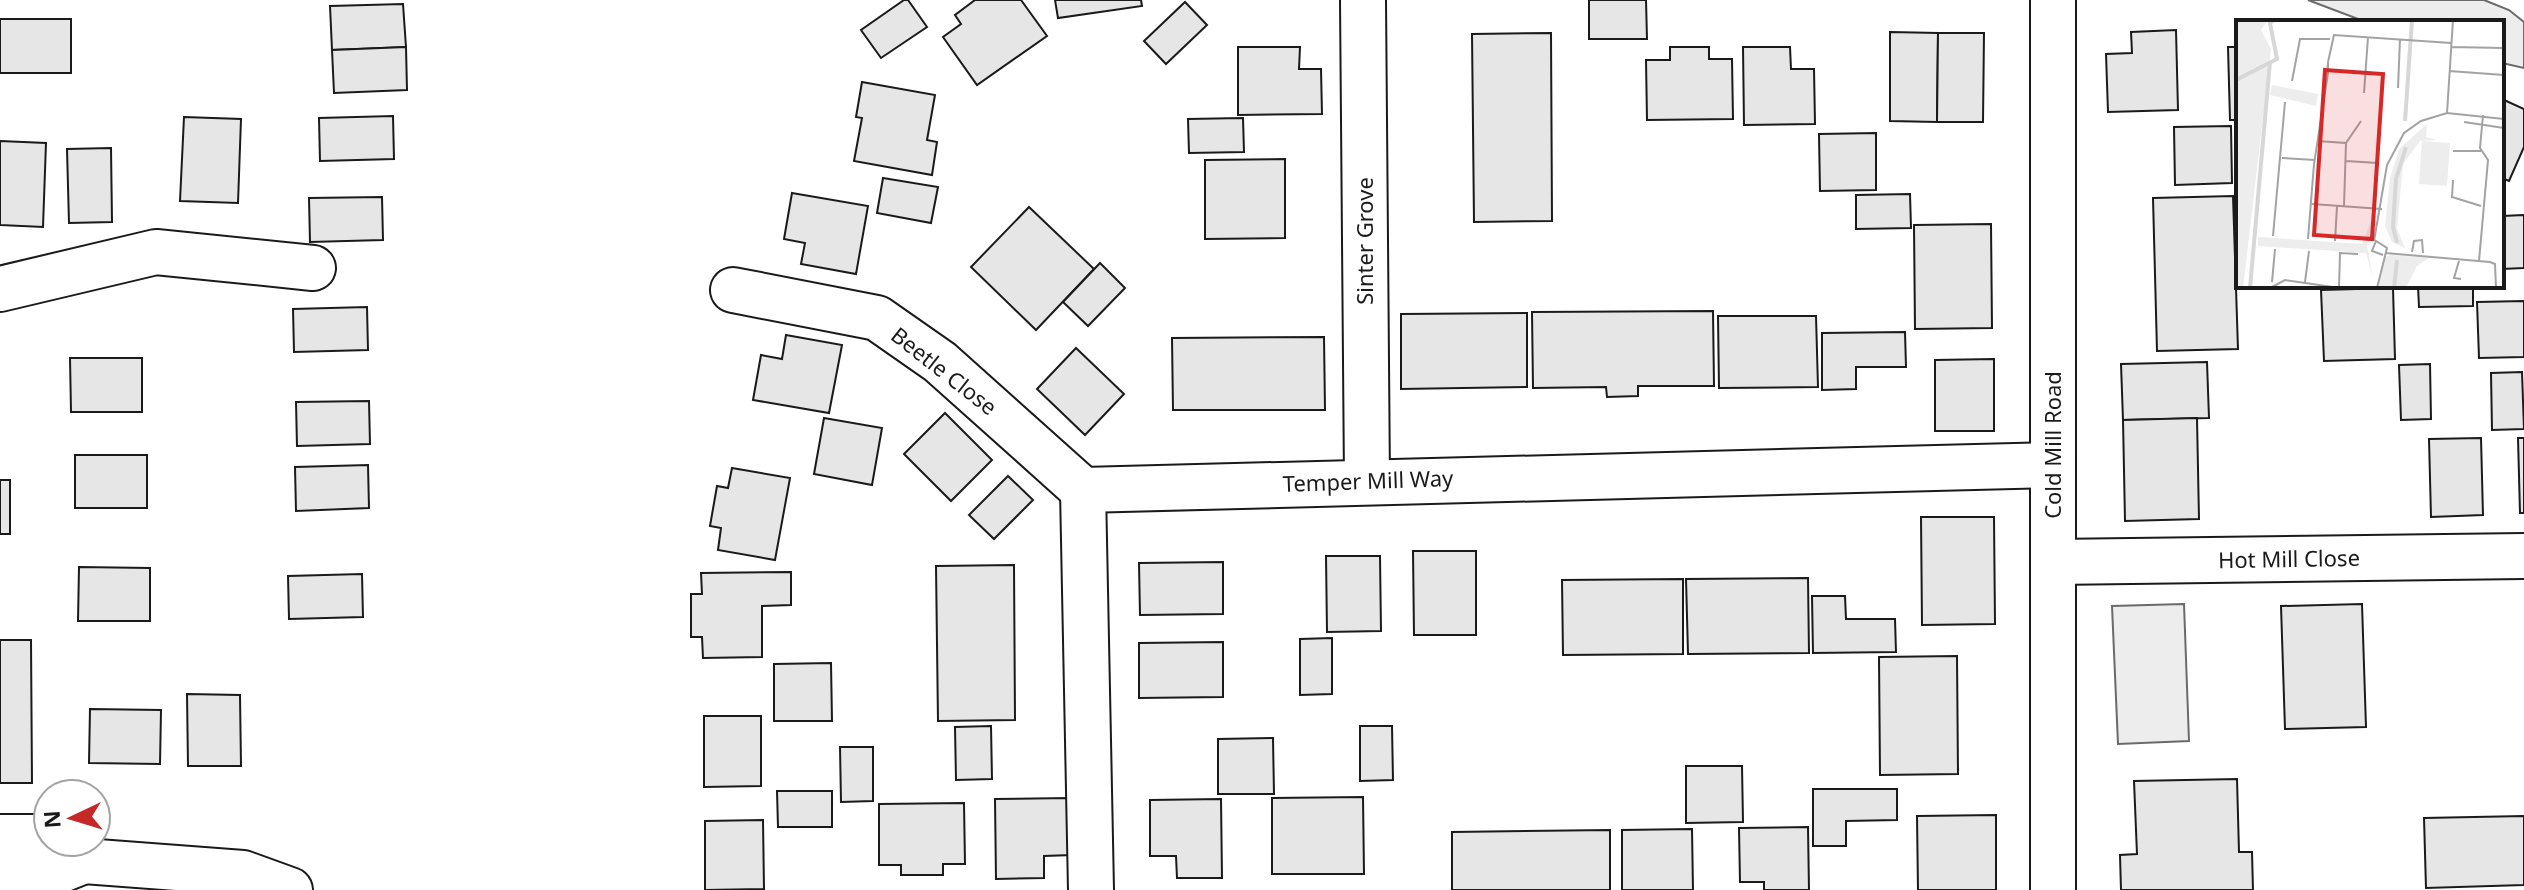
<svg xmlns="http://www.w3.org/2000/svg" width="2524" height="890" font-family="'Noto Sans',sans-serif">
	<rect width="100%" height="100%" fill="#fff"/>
	<!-- built -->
	<g fill="#ededed" stroke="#6a6a6a" stroke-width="2">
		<path d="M2308 0H2484L2509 10 2524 22V68L2502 63V22H2366Z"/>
		<path d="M2184 604 2189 741 2118 744 2112 606Z"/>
	</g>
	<!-- building -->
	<g fill="#e6e6e6" stroke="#1a1a1a" stroke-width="2">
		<path d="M904 0H908L927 27 881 58 861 30Z"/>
		<path d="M975 0H1021L1047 36 977 85 943 37 961 24 955 15Z"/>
		<path d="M1055 0H1141L1142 6 1058 18Z"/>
		<path d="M1589 0H1646L1647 39H1589Z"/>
		<path d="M1185 2 1207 25 1166 64 1144 41Z"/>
		<path d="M403 4 406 47 332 50 330 6Z"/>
		<rect x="0" y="19" width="71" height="54"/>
		<path d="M2176 30 2178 110 2108 112 2106 54 2132 53 2131 32Z"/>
		<path d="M1890 32 1938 33 1937 122 1890 121Z"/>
		<path d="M1551 33 1552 221 1474 222 1472 34Z"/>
		<path d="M1938 33H1984L1983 122H1937Z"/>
		<path d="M406 47 407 90 334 93 332 50Z"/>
		<path d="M1238 47H1300L1299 69H1321L1322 114 1238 115Z"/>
		<path d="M1670 47H1709V59H1732L1733 119 1647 120 1646 60H1670Z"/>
		<path d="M1743 47H1790L1791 69H1814L1815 124 1744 125Z"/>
		<path d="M2228 47H2238V120H2230Z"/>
		<path d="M862 82 935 95 927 140 937 142 932 175 854 161 862 118 856 117Z"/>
		<path d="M2502 99 2524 109V147L2509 181 2502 178Z"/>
		<path d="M393 116 394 159 320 161 319 118Z"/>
		<path d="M184 117 241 119 238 203 180 201Z"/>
		<path d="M1243 118 1244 152 1189 153 1188 119Z"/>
		<path d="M2231 126 2232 183 2175 185 2174 127Z"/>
		<path d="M1876 133V190L1820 191 1819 134Z"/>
		<path d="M0 141 46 143 43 227 0 225Z"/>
		<path d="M111 148 112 222 69 223 67 149Z"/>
		<path d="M1285 159V238L1205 239V160Z"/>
		<path d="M883 178 938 187 931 223 877 213Z"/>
		<path d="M792 193 868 206 856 274 801 264 805 243 784 239Z"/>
		<path d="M1910 194 1911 228 1856 229V195Z"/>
		<path d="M2233 196 2238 349 2157 351 2153 198Z"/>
		<path d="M382 197 383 240 310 242 309 198Z"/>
		<path d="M1029 207 1094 269 1036 330 971 267Z"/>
		<path d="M2524 215V268L2502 269V216Z"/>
		<path d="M1991 224 1992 328 1915 329 1914 225Z"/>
		<path d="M1100 263 1125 288 1088 326 1063 302Z"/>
		<path d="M2418 286H2473V306L2419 307Z"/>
		<path d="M2393 288 2395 359 2324 361 2321 290Z"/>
		<path d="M2524 301V357L2479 358 2477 302Z"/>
		<path d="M367 307 368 350 294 352 293 309Z"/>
		<path d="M1713 311 1714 386H1638V396L1607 397 1606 387 1533 388 1532 312Z"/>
		<path d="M1527 313V387L1401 389V314Z"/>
		<path d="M1718 316H1816L1818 387 1719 388Z"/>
		<path d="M1905 332 1906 367H1856V389L1822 390V333Z"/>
		<path d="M786 335 842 345 829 413 753 400 761 355 782 359Z"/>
		<path d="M1324 337 1325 410H1173L1172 338Z"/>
		<path d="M1076 348 1124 394 1085 435 1037 389Z"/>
		<path d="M70 358H142V412H71Z"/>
		<path d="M1994 359V431H1935V360Z"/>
		<path d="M2207 362 2209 418 2123 420 2121 364Z"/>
		<path d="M2430 364 2431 419 2401 420 2399 365Z"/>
		<path d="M2522 372 2524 429 2492 430 2491 373Z"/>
		<path d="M369 401 370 444 297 446 296 402Z"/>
		<path d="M945 413 992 460 951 501 904 454Z"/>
		<path d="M824 418 882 428 872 485 814 474Z"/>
		<path d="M2197 418 2199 519 2125 521 2123 420Z"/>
		<path d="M2481 438 2483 515 2431 517 2429 439Z"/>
		<path d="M2518 438H2524V513H2520Z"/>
		<rect x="75" y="455" width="72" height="53"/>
		<path d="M368 465 369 508 296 511 295 467Z"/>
		<path d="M732 468 790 478 775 560 718 550 721 528 710 526 717 486 728 488Z"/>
		<path d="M1008 476 1033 500 994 539 969 515Z"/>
		<rect x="0" y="480" width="10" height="54"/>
		<path d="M1921 517H1994L1995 624 1922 625Z"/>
		<path d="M1413 551H1476V635H1414Z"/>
		<path d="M1326 556H1380L1381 631 1327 632Z"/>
		<path d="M1223 562V614L1140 615 1139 563Z"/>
		<path d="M1014 565 1015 720 938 721 936 566Z"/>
		<path d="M79 567 150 568V621H78Z"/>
		<path d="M791 572V605L762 606V657L703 658 702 637H691V594H702L701 573Z"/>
		<path d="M362 574 363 617 289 619 288 576Z"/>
		<path d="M1808 578 1809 653 1688 654 1686 579Z"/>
		<path d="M1683 579V654L1563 655 1562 580Z"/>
		<path d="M1812 596H1845L1846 619H1895L1896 652 1813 653Z"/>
		<path d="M2362 604 2366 727 2285 729 2281 606Z"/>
		<path d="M1332 638V694L1300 695V639Z"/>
		<path d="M0 640H31L32 783H0Z"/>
		<path d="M1223 642V697L1139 698V643Z"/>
		<path d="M1957 656 1958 774 1880 775 1879 657Z"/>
		<path d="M831 663 832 721H774V664Z"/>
		<path d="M187 694 240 695 241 766H188Z"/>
		<path d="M90 709 161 710 160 764 89 763Z"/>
		<path d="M704 716H761V786L704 787Z"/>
		<path d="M991 726 992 779 956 780 955 727Z"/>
		<path d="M1360 726H1392L1393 780 1360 781Z"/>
		<path d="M1273 738 1274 794H1218V739Z"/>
		<path d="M840 747H873V801L841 802Z"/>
		<path d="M1686 766H1742L1743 822 1686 823Z"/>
		<path d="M2237 779 2239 852H2252L2253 890H2121L2120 855 2137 854 2134 781Z"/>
		<path d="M1813 789H1897V820L1846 821V846H1813Z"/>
		<path d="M777 791H832V827H778Z"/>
		<path d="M1363 797 1364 874H1272V798Z"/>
		<path d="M1071 798 1072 855 1044 856V878L996 879 995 799Z"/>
		<path d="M1221 799 1222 878H1177L1176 856H1150V800Z"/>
		<path d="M964 803 965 864H943V875H901V865H879V804Z"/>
		<path d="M1996 815V890H1918L1917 816Z"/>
		<path d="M2524 816V885L2426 888 2424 818Z"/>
		<path d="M763 820 764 889 705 890V821Z"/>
		<path d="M1808 827 1809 890H1764V882H1740L1739 828Z"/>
		<path d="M1692 829 1693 890H1622V830Z"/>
		<path d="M1610 830V890H1452V832Z"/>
	</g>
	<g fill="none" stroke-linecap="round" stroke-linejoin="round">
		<!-- minor casing -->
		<g stroke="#1a1a1a" stroke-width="48">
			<g id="minor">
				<path d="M1363 0 1367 481"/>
				<path d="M2053 0V890"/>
				<path d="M0 289 156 252 313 268"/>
				<path d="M733 290 877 318 940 362 1083 490"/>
				<path d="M2053 562 2524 556"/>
				<path d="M0 837H33L84 861 243 873 290 890"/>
				<path d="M0 881 37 880 84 861"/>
				<path d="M1091 890 1083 490 2053 465"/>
			</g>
		</g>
		<!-- minor -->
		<use href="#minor" stroke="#fff" stroke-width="44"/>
	</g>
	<g text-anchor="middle" stroke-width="6" stroke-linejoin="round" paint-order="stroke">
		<!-- street labels -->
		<g font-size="22" fill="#1a1a1a" stroke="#fff">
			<text transform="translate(1365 241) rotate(-90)" y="8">Sinter Grove</text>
			<text transform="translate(944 371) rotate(38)" y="8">Beetle Close</text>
			<text transform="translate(2053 445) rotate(-90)" y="8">Cold Mill Road</text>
			<text transform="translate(1368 481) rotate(-2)" y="8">Temper Mill Way</text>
			<text transform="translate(2289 559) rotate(-1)" y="8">Hot Mill Close</text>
		</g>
	</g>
	<!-- overview -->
	<g transform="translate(2236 20)">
		<rect width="268" height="268" fill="#fff"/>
		<path d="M0 0H32L25 10 35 29 7 268H0ZM36 65 82 74 80 86 34 75ZM191 104 190 117 201 120 184 121 167 144 161 209 169 228 156 222 149 206 154 158 163 129ZM186 121 214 123 211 166 183 164ZM139 191 140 205 131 226 137 258 130 233 22 226V217L126 224ZM155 235 193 238 181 246 170 268H142L149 237Z" fill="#ededed"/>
		<path fill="none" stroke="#d7d7d7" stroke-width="4" d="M0 60 41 39 34 3 38 0M169 101 176 0M161 223 157 207 160 159 170 127M14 268 34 42M158 268 161 240"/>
		<path fill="none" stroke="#a3a3a3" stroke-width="2" d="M215 27 268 28M92 42 98 15 215 23M213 51 268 55M56 61 64 19H94M162 68 164 19M128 73 132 17M211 93 217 0M228 102 268 108M81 121 110 123 108 186M110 123 125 101M217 131H245M46 138 79 140M110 141 142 143M217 160 216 177 245 186M76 184 146 189M37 216 49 82M72 219 78 144 92 53V42L91 56M99 221 101 186M138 221 151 145 168 113 185 101 211 93 268 99M176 232 178 221 186 220 187 233M149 233 254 242 259 244 260 268M223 241 218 258 225 259M243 241 252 140 244 128 247 95M36 262 39 229M69 262 73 231M34 268 49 260 104 268M103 268 104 233 122 234M141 268 151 228 140 221 136 231 147 235"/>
		<path fill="#d62828" fill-opacity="0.15" stroke="#d62828" stroke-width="4" d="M89 50 147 54 136 219 78 215Z"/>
		<rect width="268" height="268" fill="none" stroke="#1a1a1a" stroke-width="4"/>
	</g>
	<!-- north arrow -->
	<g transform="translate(72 818) rotate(266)"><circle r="38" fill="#ffffff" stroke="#a3a3a3" stroke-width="2"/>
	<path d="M0-6L14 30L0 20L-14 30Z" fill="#c62828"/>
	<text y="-12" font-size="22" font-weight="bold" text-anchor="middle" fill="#1a1a1a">N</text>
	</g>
</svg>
